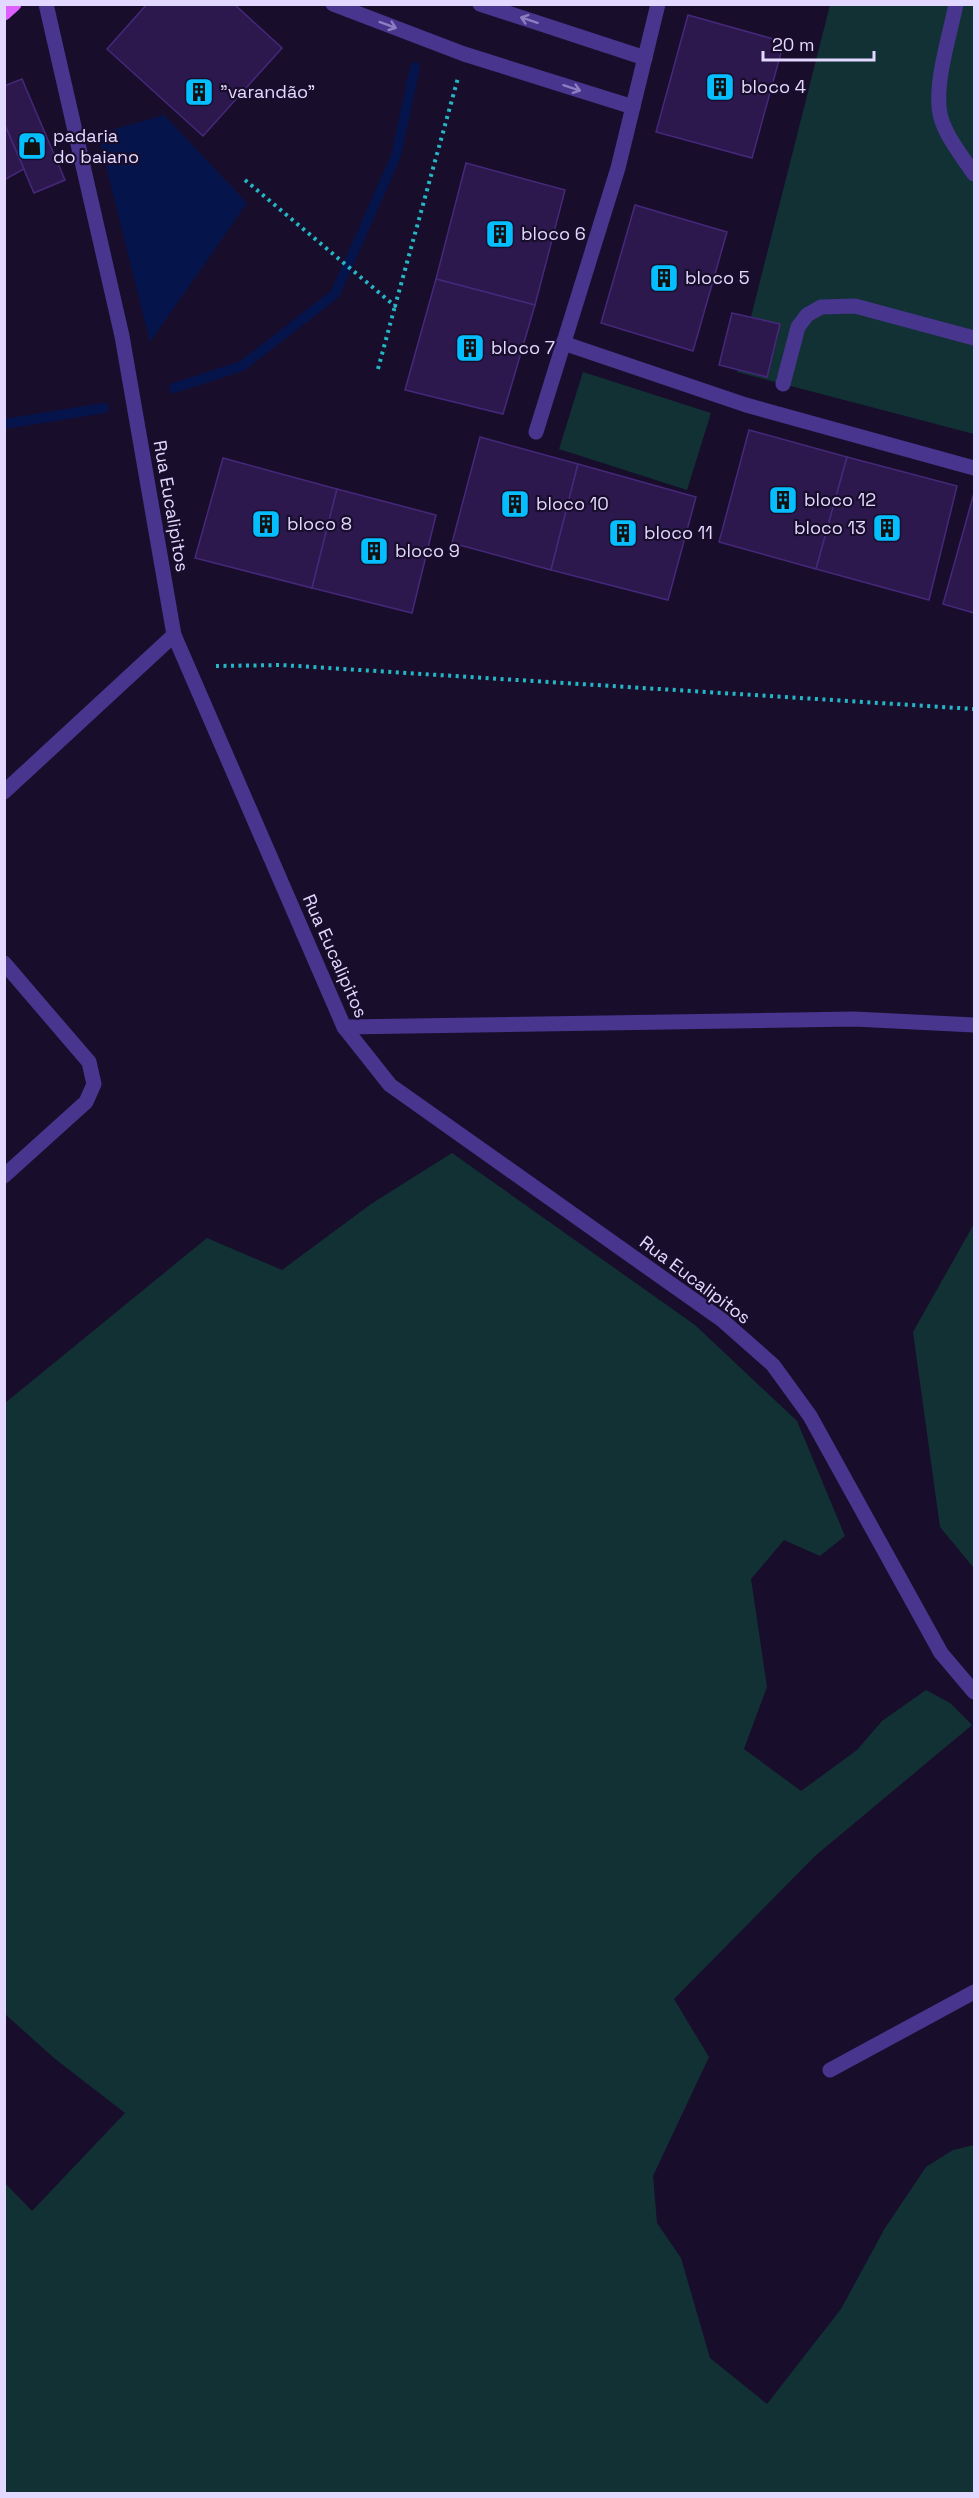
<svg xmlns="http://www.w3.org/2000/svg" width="979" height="2498" font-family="'Space Grotesk',sans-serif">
	<rect width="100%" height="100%" fill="#180e2b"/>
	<!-- green -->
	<g fill="#113135">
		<path d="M830 5H974V434L737 372Z"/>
		<path d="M583 372 711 413 687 490 559 449Z"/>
		<path d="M452 1153 695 1325 797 1421 845 1536 820 1556 784 1540 751 1579 767 1687 744 1749 801 1791 857 1750 882 1721 926 1690 950 1703 972 1725 815 1856 674 1999 709 2057 653 2176 657 2223 681 2258 710 2358 767 2404 841 2309 885 2228 926 2167 953 2150 974 2145V2493H5V2183L32 2211 125 2113 54 2058 5 2014V1403L207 1238 282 1270 371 1204Z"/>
		<path d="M974 1224V1568L940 1527 913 1332Z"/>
	</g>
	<!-- water -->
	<path fill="#06144c" d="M164 115 247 203 150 342 98 134Z"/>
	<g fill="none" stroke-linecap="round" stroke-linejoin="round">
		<!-- stream -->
		<g stroke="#06144c" stroke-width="10">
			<path d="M174 388 242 366 335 294 396 156 415 67"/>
			<path d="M4 424 104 408"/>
		</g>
	</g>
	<!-- building -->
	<g fill="#2c184d" stroke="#46287b" stroke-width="1.5">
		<path d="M147 4H234L282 48 203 136 107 49Z"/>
		<path d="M688 15 784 42 752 158 656 132Z"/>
		<path d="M22 79 65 180 34 193 4 123V86Z"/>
		<path d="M4 123 24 169 4 180Z"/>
		<path d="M466 163 565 190 535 305 436 279Z"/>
		<path d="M635 205 727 232 693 351 601 323Z"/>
		<path d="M436 279 535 305 503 414 405 390Z"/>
		<path d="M732 313 780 324 767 377 719 365Z"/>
		<path d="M749 430 847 457 816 569 719 542Z"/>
		<path d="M480 437 578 464 551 570 452 543Z"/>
		<path d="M847 457 957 486 929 600 816 569Z"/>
		<path d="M223 458 337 489 312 588 195 558Z"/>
		<path d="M578 464 696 497 668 600 551 570Z"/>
		<path d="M337 489 436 515 412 613 312 588Z"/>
		<path d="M974 493V613L943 604Z"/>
	</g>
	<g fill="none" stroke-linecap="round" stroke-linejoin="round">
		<!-- path -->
		<g stroke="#25b6c6" stroke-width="4" stroke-dasharray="3 4.5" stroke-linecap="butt">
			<path d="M245 180 395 306 458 78"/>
			<path d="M378 369 395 306"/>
			<path d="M216 666 281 665 974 709"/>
		</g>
		<!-- lane -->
		<path stroke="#47358e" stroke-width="15" d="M344 1027 854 1019 974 1025"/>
		<!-- street -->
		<g stroke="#47358e" stroke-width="15">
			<path d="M46 4 122 336 174 635 344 1027 390 1085 722 1320 773 1365 810 1416 941 1653 974 1692"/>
			<path d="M333 4 464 54 633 107"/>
			<path d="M480 4 645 58"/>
			<path d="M956 4C950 35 934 83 940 114 945 136 962 156 974 174"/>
			<path d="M563 343 746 405 974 468"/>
			<path d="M783 384 798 327 807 315 821 307 855 306 974 338"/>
			<path d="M536 432 618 168 658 4"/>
			<path d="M4 792 174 635"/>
			<path d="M4 963 89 1062 94 1084 86 1102 4 1176"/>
			<path d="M830 2070 974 1992"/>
		</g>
		<!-- primary -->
		<path stroke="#dd5fff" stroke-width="15" d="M4 13 14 4"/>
	</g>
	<!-- one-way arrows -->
	<defs><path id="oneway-shaft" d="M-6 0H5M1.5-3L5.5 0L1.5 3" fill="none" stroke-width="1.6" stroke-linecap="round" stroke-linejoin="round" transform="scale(1.5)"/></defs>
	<g stroke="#8d7ec1">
		<use href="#oneway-shaft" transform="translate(529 20) rotate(-162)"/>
		<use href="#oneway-shaft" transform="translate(388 25) rotate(20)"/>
		<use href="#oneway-shaft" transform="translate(572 88) rotate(18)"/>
	</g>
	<!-- icons -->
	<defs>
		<g id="building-square" transform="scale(1.5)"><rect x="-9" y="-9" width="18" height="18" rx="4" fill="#04beff" stroke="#180e2b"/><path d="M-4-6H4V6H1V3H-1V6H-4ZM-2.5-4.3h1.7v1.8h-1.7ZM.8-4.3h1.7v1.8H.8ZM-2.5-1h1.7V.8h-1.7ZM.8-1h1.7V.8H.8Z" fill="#111"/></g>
		<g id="shop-square" transform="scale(1.5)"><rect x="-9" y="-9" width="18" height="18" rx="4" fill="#04beff" stroke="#180e2b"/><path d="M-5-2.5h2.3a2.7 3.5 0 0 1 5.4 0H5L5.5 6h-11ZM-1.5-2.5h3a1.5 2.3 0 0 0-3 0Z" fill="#111"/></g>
	</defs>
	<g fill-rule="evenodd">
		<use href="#building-square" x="720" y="87"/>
		<use href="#building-square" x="199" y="92"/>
		<use href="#shop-square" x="32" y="146"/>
		<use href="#building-square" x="500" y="234"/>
		<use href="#building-square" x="664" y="278"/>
		<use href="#building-square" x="470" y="348"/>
		<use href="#building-square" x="783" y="500"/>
		<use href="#building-square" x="515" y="504"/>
		<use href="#building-square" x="266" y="524"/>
		<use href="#building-square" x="887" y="528"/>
		<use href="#building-square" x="623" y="533"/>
		<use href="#building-square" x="374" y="551"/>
	</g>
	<g text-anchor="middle" stroke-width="4.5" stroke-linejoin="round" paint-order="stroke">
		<!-- poi labels -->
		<g font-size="18" fill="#e3d8ff" stroke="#180e2b" text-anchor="start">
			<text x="741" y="93">bloco 4</text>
			<text x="220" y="98">"varandão"</text>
			<text x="53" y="142">padaria<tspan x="53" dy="21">do baiano</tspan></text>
			<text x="521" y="240">bloco 6</text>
			<text x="685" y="284">bloco 5</text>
			<text x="491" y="354">bloco 7</text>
			<text x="804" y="506">bloco 12</text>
			<text x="536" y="510">bloco 10</text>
			<text x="287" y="530">bloco 8</text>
			<text x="866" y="534" text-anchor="end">bloco 13</text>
			<text x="644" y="539">bloco 11</text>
			<text x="395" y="557">bloco 9</text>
		</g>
		<!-- street labels -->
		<g font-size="18" fill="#e3d8ff" stroke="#180e2b">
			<text transform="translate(171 506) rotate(80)" y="6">Rua Eucalipitos</text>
			<text transform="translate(335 956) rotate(66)" y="6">Rua Eucalipitos</text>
			<text transform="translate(695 1280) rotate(37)" y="6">Rua Eucalipitos</text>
		</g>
	</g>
	<!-- border -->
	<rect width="979" height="2498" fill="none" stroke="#e3d8ff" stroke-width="12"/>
	<!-- scale -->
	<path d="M763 51v9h111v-9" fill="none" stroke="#e3d8ff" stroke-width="3"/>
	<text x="772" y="51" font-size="18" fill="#e3d8ff" stroke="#180e2b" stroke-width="4.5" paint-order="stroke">20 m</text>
</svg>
